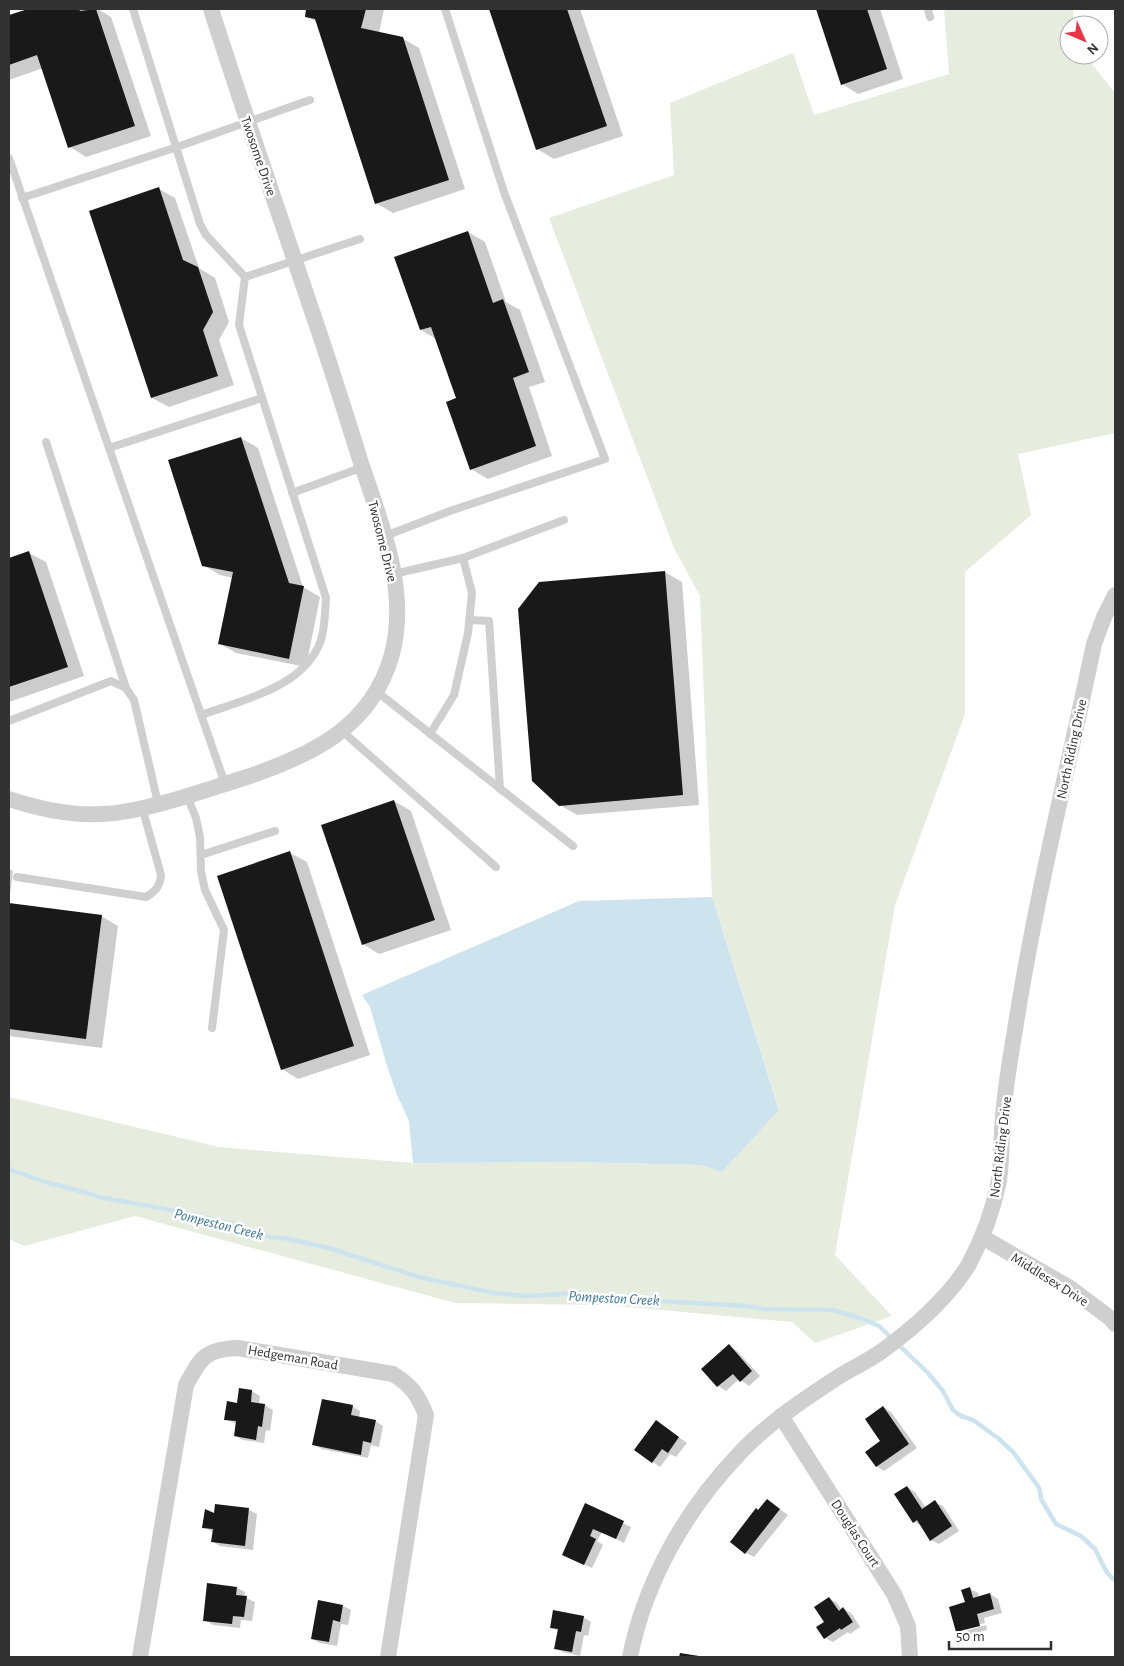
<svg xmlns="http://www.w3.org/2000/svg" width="1124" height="1666" font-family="'Alegreya Sans',sans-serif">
	<rect width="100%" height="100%" fill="#fff"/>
	<!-- green -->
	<path fill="#e6ecde" d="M944 9H1073L1074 25H1069V55H1085L1115 93V433L1018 454 1031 515 965 572V714L895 905 835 1255 892 1316 815 1343 792 1322 607 1305 455 1303 135 1216 24 1246 9 1239V1097L219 1147 413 1163 572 1162 701 1165 723 1171 779 1109 712 897 700 596 674 548 549 218 674 175 670 103 793 53 814 115 949 74Z"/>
	<!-- water -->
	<path fill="#cde3ee" d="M712 897 779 1110 722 1172 701 1165 572 1162 413 1163 409 1121 397 1095 387 1066 370 1007 362 995 579 901Z"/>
	<!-- shadow -->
	<g fill="#0003">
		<path d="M32 9H98L111 17 151 136 86 157 70 147 43 68 9 80V17Z"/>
		<path d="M308 9H384L379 33 402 38 419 48 465 189 393 213 376 203 317 22 306 16Z"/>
		<path d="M491 9H580L623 136 554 159 537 149Z"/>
		<path d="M817 9H880L903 79 858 94 842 84Z"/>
		<path d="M159 189 175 198 199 268 215 278 229 322 219 340 234 385 169 407 152 398Z"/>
		<path d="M468 232 485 242 506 302 520 310 545 382 529 387 552 456 488 479 471 469 457 399 436 339 421 330Z"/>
		<path d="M241 438 258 448 303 587 320 597 306 667 236 653 219 643 233 578 220 575 203 565Z"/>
		<path d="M29 553 46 562 84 676 9 702V559Z"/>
		<path d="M665 572 682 582 699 805 577 815 560 805Z"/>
		<path d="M394 801 411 811 451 930 379 954 363 944Z"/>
		<path d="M290 853 307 862 370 1055 298 1079 282 1069Z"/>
		<path d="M9 869 13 871 9 903Z"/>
		<path d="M9 904 101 916 118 926 102 1048 9 1036Z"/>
		<path d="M729 1346 737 1351 760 1376 749 1386 739 1379 726 1391 718 1386Z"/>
		<path d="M240 1390 252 1391 260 1396 259 1404 265 1405 273 1410 270 1431 266 1430 264 1443 243 1440 235 1436 237 1424 225 1419 238 1404Z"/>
		<path d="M352 1406 360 1411 359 1418 375 1421 383 1426 379 1447 371 1445 368 1458 322 1449 314 1445Z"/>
		<path d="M883 1407 891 1412 917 1448 884 1471 876 1466 882 1441Z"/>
		<path d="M656 1421 687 1443 676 1457 670 1454 660 1467 653 1462Z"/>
		<path d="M907 1487 915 1492 926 1508 935 1502 943 1506 959 1531 939 1544 931 1540 922 1526 914 1522Z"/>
		<path d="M767 1500 788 1515 754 1557 746 1553 758 1511Z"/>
		<path d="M586 1505 631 1527 624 1543 602 1532 597 1541 603 1545 592 1568 571 1559Z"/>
		<path d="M217 1506 249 1510 257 1514 253 1550 220 1546 212 1541 213 1532 204 1527 215 1515Z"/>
		<path d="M237 1588 245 1592 244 1597 255 1602 252 1621 241 1620 240 1628 213 1625 205 1620Z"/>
		<path d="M970 1589 978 1593 979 1597 990 1594 998 1599 1002 1613 984 1618 985 1623 962 1629V1632L986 1625 987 1630 965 1636 957 1631Z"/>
		<path d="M829 1598 837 1603 842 1610 844 1609 852 1614 860 1627 850 1634 848 1632 833 1642 825 1638Z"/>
		<path d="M343 1606 351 1610 348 1625 341 1624 337 1646 320 1643 312 1639Z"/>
		<path d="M583 1617 591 1622 588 1636 584 1635 580 1656 563 1652 555 1648 558 1631 551 1627Z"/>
	</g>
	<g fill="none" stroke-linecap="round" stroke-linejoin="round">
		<!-- stream -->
		<path stroke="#cde3ee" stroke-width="4.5" d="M9 1169 45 1182 88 1193 98 1197 166 1209 238 1225 270 1237 284 1238 329 1248 419 1277 494 1293 526 1296 564 1294 598 1295 659 1301 746 1306 765 1309 833 1310 860 1318 879 1326 928 1373 943 1391 953 1410 961 1416 973 1420 998 1438 1013 1452 1038 1486 1040 1491 1041 1499 1056 1524 1081 1536 1095 1549 1106 1571 1112 1578 1115 1579"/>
	</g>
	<!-- building -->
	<g fill="#191919">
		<path d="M28 9H79L80 11 96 9 135 126 68 148 37 55 9 65V15Z"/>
		<path d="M306 9H366L361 28 403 37 449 180 375 204 315 19 305 17Z"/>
		<path d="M489 9H567L607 126 536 150Z"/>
		<path d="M816 9H867L887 69 841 85Z"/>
		<path d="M159 187 183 260 198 267 213 312 203 330 218 376 151 398 89 211Z"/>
		<path d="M468 231 493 303 503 299 529 372 513 378 536 446 470 470 446 402 456 398 431 327 420 330 394 257Z"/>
		<path d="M241 437 289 583 304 586 289 659 218 644 233 572 202 566 168 460Z"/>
		<path d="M29 551 68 667 9 687V558Z"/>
		<path d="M665 571 683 795 559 806 532 781 518 609 539 582Z"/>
		<path d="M394 800 435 920 362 945 321 825Z"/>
		<path d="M290 851 354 1046 281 1070 217 876Z"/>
		<path d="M9 903 102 915 86 1039 9 1029Z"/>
		<path d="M729 1344 752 1371 740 1382 733 1374 717 1387 701 1369Z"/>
		<path d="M239 1388 252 1390 251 1402 265 1404 262 1427 258 1426 256 1440 234 1436 236 1421 224 1420 227 1401 237 1403Z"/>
		<path d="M322 1399 353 1405 351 1415 376 1420 371 1443 363 1441 361 1455 312 1445Z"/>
		<path d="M883 1406 909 1444 876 1467 865 1452 880 1441 865 1419Z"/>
		<path d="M656 1420 679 1437 668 1453 662 1449 652 1463 634 1450Z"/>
		<path d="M907 1486 922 1509 935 1500 952 1526 930 1541 917 1520 913 1523 894 1494Z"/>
		<path d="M767 1499 780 1509 745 1554 730 1542 756 1508 758 1510Z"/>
		<path d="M585 1503 624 1521 616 1539 593 1529 590 1536 596 1539 584 1565 562 1555Z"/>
		<path d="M215 1504 249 1508 245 1546 211 1542 213 1529 202 1528 205 1509 214 1513Z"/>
		<path d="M207 1583 237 1587 236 1595 247 1596 244 1617 233 1616 232 1624 203 1621Z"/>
		<path d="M970 1587 973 1598 990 1593 994 1609 977 1614 980 1626 956 1632 949 1607 965 1602 961 1590Z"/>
		<path d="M829 1597 839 1611 843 1607 853 1622 841 1630 840 1628 824 1639 816 1627 824 1622 814 1607Z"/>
		<path d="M318 1600 343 1605 340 1622 333 1620 329 1642 311 1639Z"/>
		<path d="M553 1610 584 1616 581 1632 576 1631 572 1652 554 1649 558 1629 550 1628Z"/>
		<path d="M680 1653 699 1656V1657H679Z"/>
	</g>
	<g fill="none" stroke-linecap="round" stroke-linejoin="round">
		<!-- lane -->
		<g stroke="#cfcfcf" stroke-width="8">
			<path d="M133 9 200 224 206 235 245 277 239 325 326 598C325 612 325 627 321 640 305 687 243 700 201 715"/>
			<path d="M928 9 930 17"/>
			<path d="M9 158 225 784"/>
			<path d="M22 198 177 147 310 100"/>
			<path d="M245 277 360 239"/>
			<path d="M46 442 126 688"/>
			<path d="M109 448 262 398"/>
			<path d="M292 493 363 467"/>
			<path d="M385 536 450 511 605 459 504 192 445 9"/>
			<path d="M463 558 564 520"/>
			<path d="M394 574 463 558 472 593 468 633 454 695 430 734"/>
			<path d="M470 620 489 621 500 789"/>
			<path d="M376 691 573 846"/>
			<path d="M9 721 111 681 126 688 134 700 158 803"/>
			<path d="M342 731 496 867"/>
			<path d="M187 796 196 818 200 837 201 871 205 890 224 930 212 1028"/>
			<path d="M201 855 275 831"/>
			<path d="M17 877 146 897C156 891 160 886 161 875L142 807"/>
		</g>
		<!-- street -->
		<g stroke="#cfcfcf" stroke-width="16">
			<path d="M9 799C39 809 70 816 103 814 145 812 202 791 244 778 310 756 372 728 392 654 409 590 381 523 361 463 347 418 333 373 318 329 282 222 245 116 211 9"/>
			<path d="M982 1237 1070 1288 1110 1318 1115 1324"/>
			<path d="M781 1416 894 1594 908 1626 910 1657"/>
			<path d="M140 1657 186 1385C201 1357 206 1349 238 1348L393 1374C412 1386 418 1395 426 1415L388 1657"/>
			<path d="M630 1657C645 1581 686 1509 740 1453 766 1425 800 1402 832 1381 848 1370 867 1362 882 1351 915 1327 948 1299 969 1264 983 1238 993 1210 999 1181 1002 1160 1001 1138 1003 1117 1005 1088 1010 1059 1015 1030 1035 900 1067 773 1094 644L1104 617 1115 595"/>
		</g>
	</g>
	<g text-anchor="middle" stroke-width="5" stroke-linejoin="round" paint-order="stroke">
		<!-- street labels -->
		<g font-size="14" fill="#323232" stroke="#fff">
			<text transform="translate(259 156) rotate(71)" y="5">Twosome Drive</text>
			<text transform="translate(383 541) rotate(76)" y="5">Twosome Drive</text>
			<text transform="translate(1071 749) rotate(-78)" y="5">North Riding Drive</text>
			<text transform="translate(1000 1147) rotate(-83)" y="5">North Riding Drive</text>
			<text transform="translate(1050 1279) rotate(32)" y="5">Middlesex Drive</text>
			<text transform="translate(293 1357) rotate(10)" y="5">Hedgeman Road</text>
			<text transform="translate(856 1533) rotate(57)" y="5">Douglas Court</text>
		</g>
		<!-- water labels -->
		<g font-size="15" font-style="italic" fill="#3c7798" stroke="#fff">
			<text transform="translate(219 1224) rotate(14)" y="5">Pompeston Creek</text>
			<text transform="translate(614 1298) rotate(3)" y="5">Pompeston Creek</text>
		</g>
	</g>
	<!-- border -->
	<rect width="1124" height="1666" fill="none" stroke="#323232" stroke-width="20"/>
	<!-- north arrow -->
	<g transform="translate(1084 40) rotate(135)"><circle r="24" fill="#ffffff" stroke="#adadad"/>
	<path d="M0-4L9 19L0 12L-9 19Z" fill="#ea3347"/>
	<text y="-8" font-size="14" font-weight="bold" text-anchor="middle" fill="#323232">N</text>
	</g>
	<!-- scale -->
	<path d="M949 1641v8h102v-8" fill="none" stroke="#323232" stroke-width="2.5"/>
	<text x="956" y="1641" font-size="15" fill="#323232" stroke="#ffffff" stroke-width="4" paint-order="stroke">50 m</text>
</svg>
